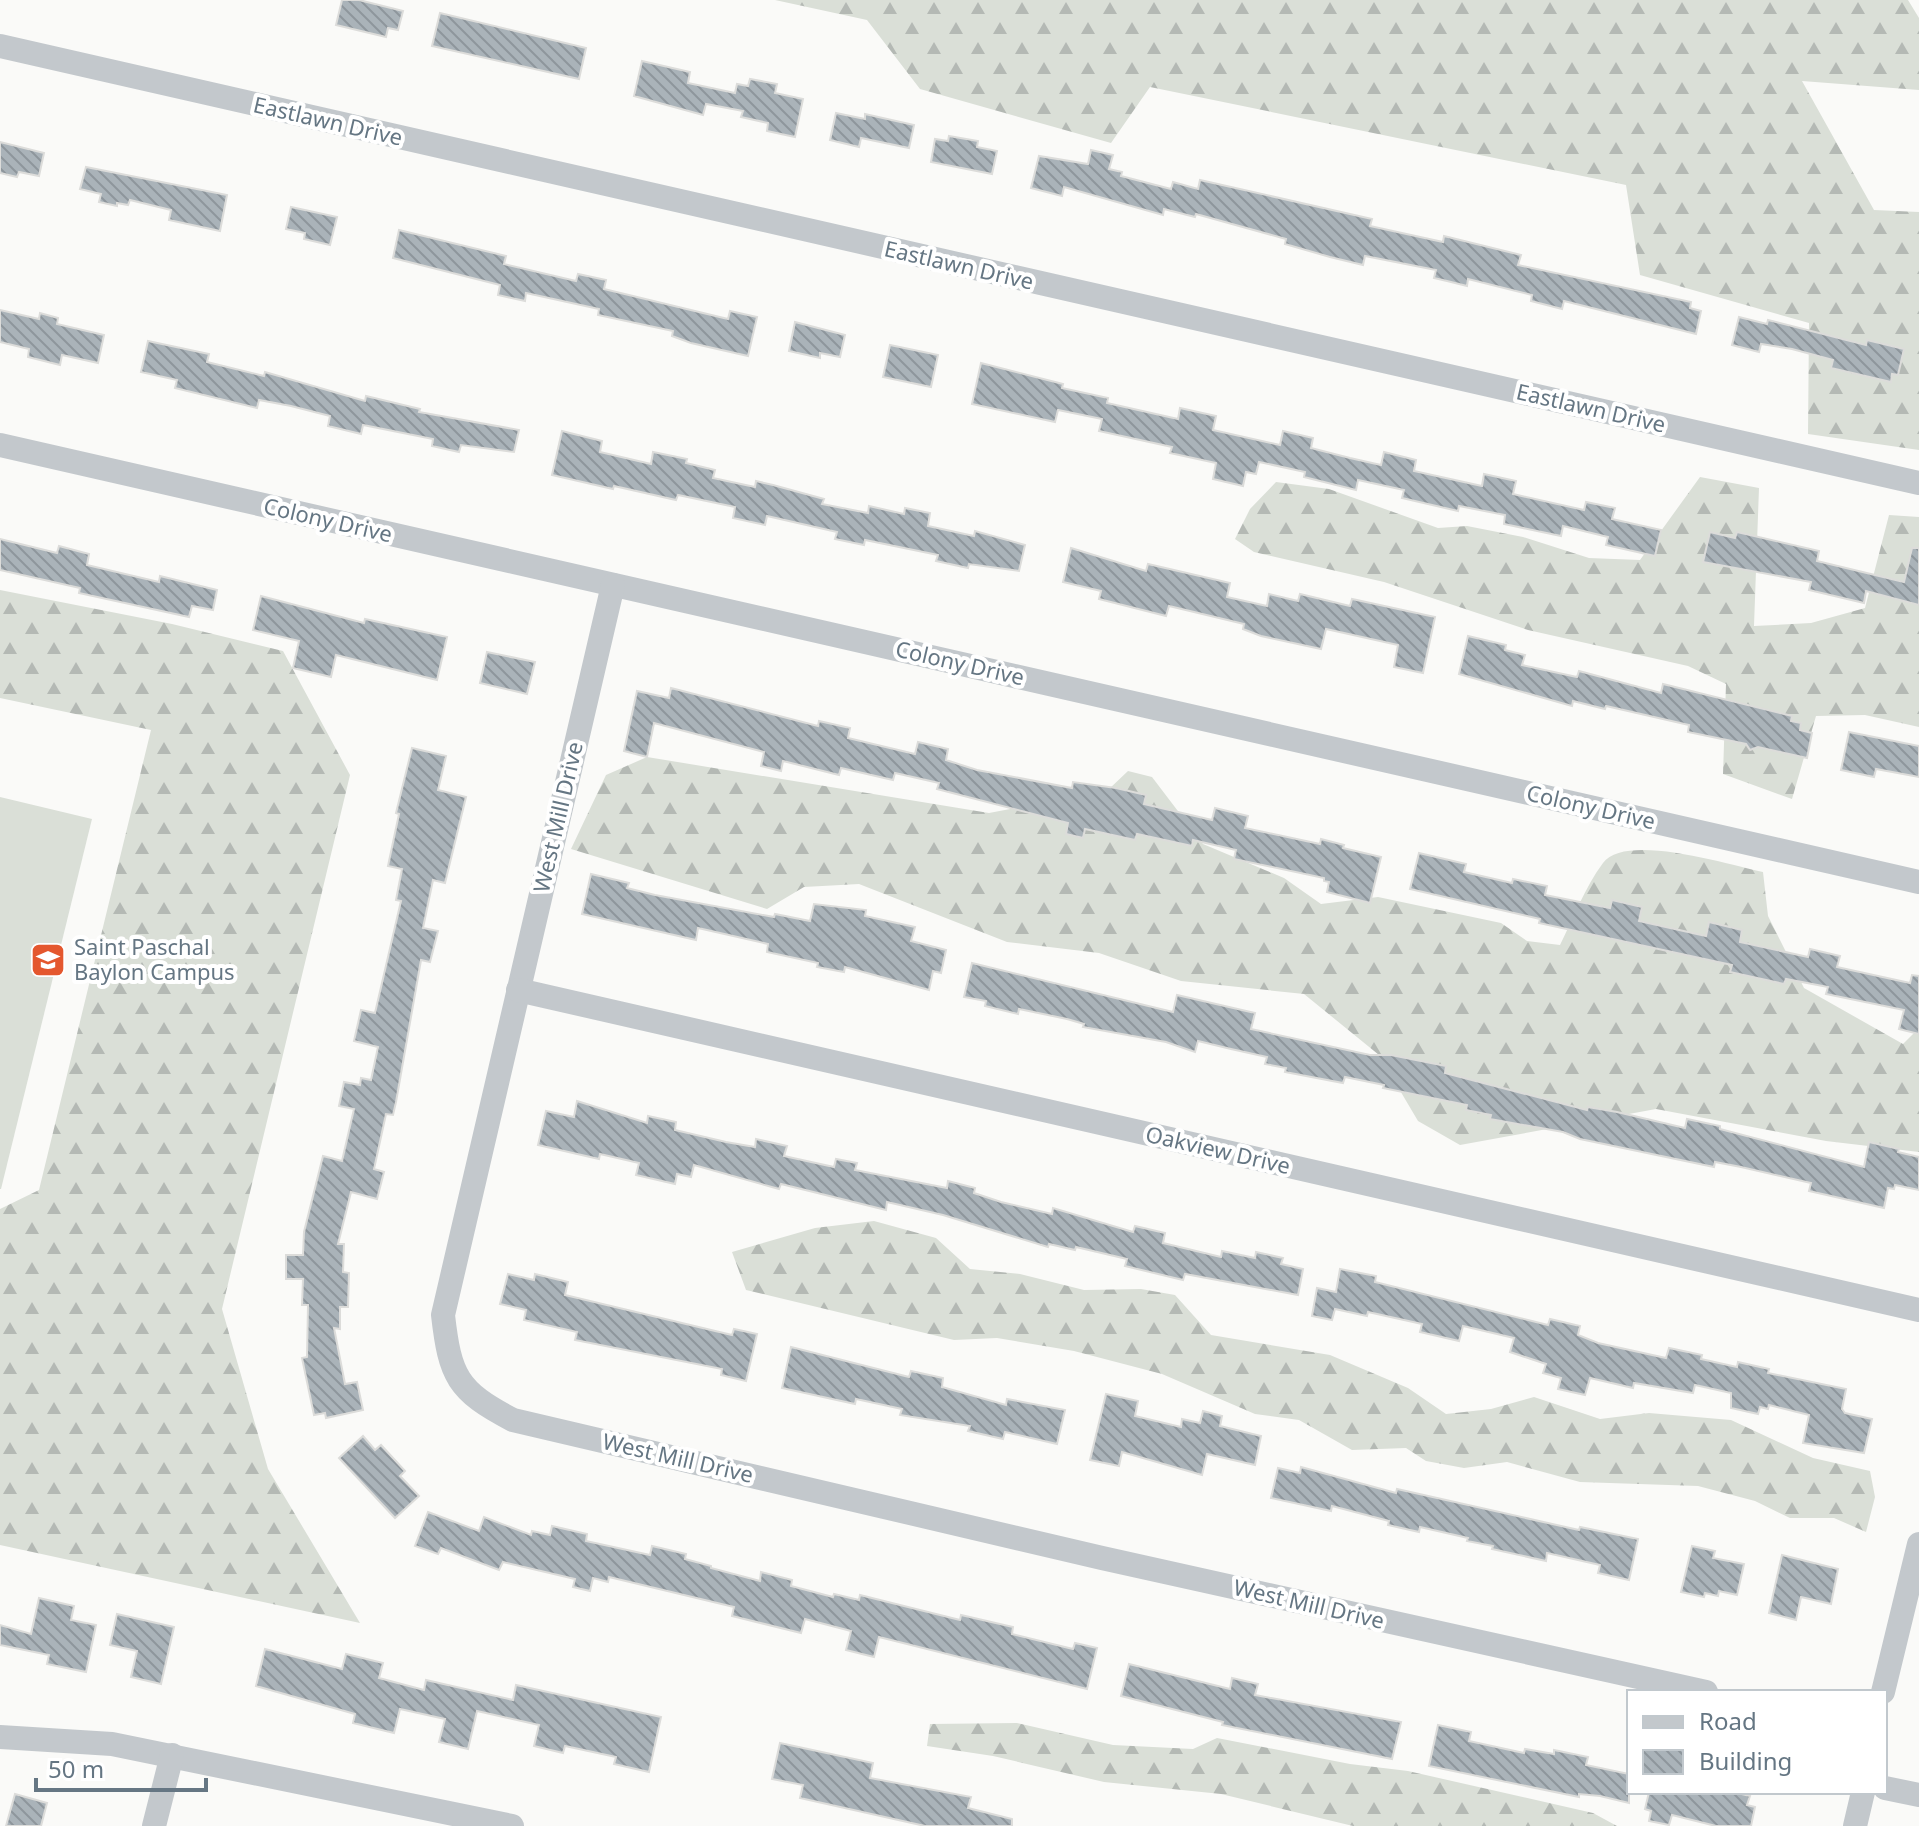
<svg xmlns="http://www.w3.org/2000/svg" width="1919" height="1826" font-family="'Noto Sans',sans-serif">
	<defs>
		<pattern id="forest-firs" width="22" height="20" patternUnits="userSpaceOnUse" patternTransform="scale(2)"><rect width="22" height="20" fill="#dadfd7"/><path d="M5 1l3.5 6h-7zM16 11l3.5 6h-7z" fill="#b4b9b4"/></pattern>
		<pattern id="building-back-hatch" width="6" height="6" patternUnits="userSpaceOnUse" patternTransform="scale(2)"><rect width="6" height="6" fill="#aab3b9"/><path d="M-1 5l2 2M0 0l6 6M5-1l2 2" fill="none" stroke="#8e969c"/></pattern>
	</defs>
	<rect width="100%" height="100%" fill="#fafaf8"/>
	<!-- grass -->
	<path fill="#dadfd7" d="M0 797 92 819 1 1189H0Z"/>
	<!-- forest -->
	<g fill="url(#forest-firs)">
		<path d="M775 0H1908L1919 18V90L1802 81 1874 210 1919 212V450L1808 434 1809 323 1640 275 1626 185 1150 87 1111 143 920 89 867 20Z"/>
		<path d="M1700 477 1759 488 1754 626 1811 623 1865 608 1889 515 1919 517V727L1865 715 1816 716 1792 799 1723 774 1726 684 1688 666 1528 630 1384 582 1254 552 1235 539 1250 509 1276 482 1329 489 1438 528 1467 526 1523 537 1589 558 1640 560Z"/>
		<path d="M0 590 172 624 283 651 350 775 222 1309 268 1469 360 1623 0 1545V1209L39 1190 151 730 0 698Z"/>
		<path d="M647 757 989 813 1108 790 1128 771 1152 777 1203 844 1284 878 1321 904 1378 897 1501 923 1527 941 1560 945C1573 919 1585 887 1603 863 1625 832 1730 865 1763 872L1768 916 1804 988 1903 1044 1919 1028V1152L1826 1141 1656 1109 1460 1145 1418 1121 1379 1055 1304 994 1181 981 1099 953 1007 942 859 884 804 887 767 909 571 849 606 775Z"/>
		<path d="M874 1221 936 1238 970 1269 1020 1274 1084 1290 1141 1289 1175 1295 1211 1335 1330 1355 1408 1388 1446 1414 1491 1409 1534 1397 1600 1419 1649 1413 1731 1420 1813 1458 1870 1471 1875 1497 1866 1532 1834 1518H1790L1755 1501 1698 1486 1580 1482 1507 1462 1464 1468 1426 1461 1406 1448 1352 1450 1299 1420 1255 1414 1162 1374 1074 1351 997 1338 954 1340 746 1290 732 1252 815 1228Z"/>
		<path d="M1017 1723 1113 1745 1193 1749 1217 1738 1350 1764 1408 1771 1593 1813 1617 1826H1353L1221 1794 1104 1782 993 1756 927 1746 930 1724Z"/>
	</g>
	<!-- building -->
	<g fill="url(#building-back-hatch)" stroke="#dcdcda" stroke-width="2">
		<path d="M342 0H359L403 11 398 30 388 28 386 37 336 25Z"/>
		<path d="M440 13 586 48 579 79 432 46Z"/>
		<path d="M642 61 690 72 688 83 735 93 737 84 748 86 750 79 777 84 775 93 803 99 795 137 767 131 768 123 741 117 743 111 706 104 703 115 634 96Z"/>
		<path d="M836 113 865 119V114L914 125 909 148 861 138 859 147 830 140Z"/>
		<path d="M949 136 978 141 977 147 997 151 992 174 931 162 935 139 948 141Z"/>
		<path d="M0 142 44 153 39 176 19 172 17 177 0 173Z"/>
		<path d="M1091 150 1113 155 1109 169 1122 172 1121 176 1171 189 1173 182 1198 189 1200 180 1372 219 1370 226 1443 242 1444 236 1521 255 1518 265 1691 302 1690 308 1701 311 1696 334 1564 301 1562 309 1531 301 1532 295 1468 279 1467 286 1447 281 1434 278 1436 270 1365 256 1363 265 1330 257 1285 244 1286 239 1196 214 1195 217 1164 209 1163 215 1064 187 1062 196 1031 188 1039 156 1088 164Z"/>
		<path d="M86 167 227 195 220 231 169 220 171 210 130 200 128 205 117 203V206L99 202 101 194 80 189Z"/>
		<path d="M291 207 337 217 330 245 304 239 305 233 286 229Z"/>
		<path d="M399 230 506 256 504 264 576 281 578 274 606 280 604 289 728 319 730 311 757 317 748 356 691 343 672 336 673 331 598 315 599 309 526 293 525 301 498 295 500 285 393 258Z"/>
		<path d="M0 310 39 319 40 313 58 318 57 324 104 335 98 363 62 355 60 365 28 357 29 349 0 342Z"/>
		<path d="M1739 317 1767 324 1768 320 1866 345 1867 340 1904 349 1898 375 1892 374 1891 382 1831 368 1833 360 1792 349 1761 344 1759 352 1732 345Z"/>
		<path d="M795 322 845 335 840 357 820 353V358L789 351Z"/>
		<path d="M148 341 209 354 207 362 264 376 265 372 365 401 366 396 420 409 419 412 519 430 514 452 461 445 459 452 432 446 433 439 363 425 361 434 328 426 330 416 291 406 259 400 257 408 175 388 177 380 141 372Z"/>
		<path d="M890 345 938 355 931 387 883 377Z"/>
		<path d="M981 363 1063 384 1062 388 1108 398 1107 403 1178 419 1180 408 1216 416 1213 430 1280 445 1283 431 1313 438 1311 448 1350 458 1381 465 1384 452 1416 460 1414 471 1482 486 1484 474 1516 481 1513 494 1584 510 1586 502 1615 508 1612 519 1661 530 1655 556 1606 545 1608 537 1563 526 1561 536 1504 524 1505 515 1459 506 1458 511 1402 498 1404 490 1358 480 1356 490 1304 477 1305 472 1259 462 1256 474 1246 472 1243 486 1213 479 1216 463 1170 453 1172 447 1099 431 1102 419 1058 410 1055 422 972 404Z"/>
		<path d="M562 431 602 441 600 452 651 464 653 452 687 459 686 463 715 470 713 478 755 487 756 481 773 485 824 499 822 504 868 513 869 506 904 514 905 508 930 513 928 526 974 536 975 531 1025 545 1019 571 969 564 968 568 936 561 938 555 865 540 864 545 835 539 837 532 767 516 765 525 733 518 735 507 678 495 676 500 614 486 613 489 552 475Z"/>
		<path d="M1710 532 1735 538 1737 532 1819 551 1817 561 1904 582 1912 548H1919V605L1866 591 1864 603 1809 590 1811 582 1703 562Z"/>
		<path d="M0 539 57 553 59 546 89 554 87 565 159 582 160 576 217 590 213 610 192 606 189 617 79 593 80 588 0 570Z"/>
		<path d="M1071 548 1146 571 1148 564 1230 583 1227 597 1267 606 1269 594 1298 601 1300 594 1350 606 1352 599 1435 617 1423 673 1394 667 1398 645 1326 629 1321 649 1261 636 1243 629 1244 624 1169 606 1166 616 1099 599 1101 591 1063 582Z"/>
		<path d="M261 596 364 623 365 619 447 637 437 680 336 655 331 677 293 668 299 641 253 630Z"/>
		<path d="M1468 636 1506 645 1505 650 1525 655 1522 665 1577 677 1579 671 1661 693 1663 684 1792 716 1791 721 1801 723 1800 730 1812 733 1807 758 1758 747 1750 750 1746 744 1688 732 1689 725 1606 706 1605 709 1573 701 1572 706 1459 674Z"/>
		<path d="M487 652 535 662 527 694 480 683Z"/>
		<path d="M671 688 818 726 819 721 850 728 848 738 915 754 918 742 948 749 946 760 977 770 1072 788 1073 782 1116 788 1146 795 1144 804 1212 820 1215 808 1248 816 1245 828 1320 844 1321 839 1344 845 1343 848 1381 857 1370 903 1327 892 1329 882 1324 881V878L1234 859 1236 850 1193 840 1192 846 1137 834 1135 840 1085 829 1083 838 1066 834 1068 823 937 789 939 783 895 773 893 780 841 768 839 775 783 761 781 771 761 766 764 752 654 723 647 757 624 751 637 691 669 698Z"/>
		<path d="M1849 732 1919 746V777L1876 769 1874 777 1841 770Z"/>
		<path d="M412 748 446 756 438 790 466 797 445 883 433 880 423 928 438 931 430 962 421 960 396 1102 393 1115 386 1114 374 1169 384 1172 377 1199 351 1192 338 1244H344L343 1272 349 1273 348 1307H340V1329L334 1328 345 1384 357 1382 363 1410 326 1418 325 1413 314 1415 302 1358 307 1357 308 1305H302L303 1279H286V1255H303L304 1232 323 1156 342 1161 354 1109 339 1106 344 1082 360 1085 361 1078 371 1080 378 1047 354 1041 361 1010 375 1013 401 901 396 900 402 869 388 866 399 814 396 813Z"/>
		<path d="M1419 853 1466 864 1464 872 1512 883 1513 879 1547 886 1545 895 1610 908 1612 900 1642 907 1639 921 1706 936 1709 922 1742 930 1740 942 1808 957 1810 949 1840 956 1837 967 1910 983 1912 975 1919 976V1034L1899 1029 1904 1010 1826 994 1828 987 1786 979 1784 984 1730 972 1732 965 1539 923 1540 919 1410 889Z"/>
		<path d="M591 874 629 883 627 888 655 895 774 917 775 914 810 921 814 904 866 910 865 916 915 927 911 941 946 950 941 973 933 971 929 990 845 967 844 972 817 967 818 963 767 952 768 944 698 928 696 940 582 914Z"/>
		<path d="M972 963 1173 1012 1177 995 1255 1013 1251 1029 1370 1055H1391L1446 1066 1445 1073 1587 1110 1588 1107 1617 1112 1685 1128 1687 1119 1720 1126V1129L1864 1167 1869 1142 1899 1149 1898 1152 1919 1157V1190L1895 1185 1894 1189 1888 1188 1884 1208 1809 1191 1811 1183 1741 1167 1715 1162 1714 1167 1580 1139 1563 1132 1490 1119 1491 1115 1466 1110 1467 1105 1383 1088 1384 1085 1345 1077 1343 1083 1285 1072 1286 1068 1265 1064 1267 1057 1231 1049 1198 1041 1195 1052 1166 1042 1083 1027 1084 1024 1067 1019 1019 1009 1018 1014 985 1006 986 1001 964 997Z"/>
		<path d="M577 1101 647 1123 648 1116 676 1122 675 1130 726 1142 755 1147 756 1139 787 1146 784 1156 834 1167 836 1159 857 1163 855 1170 947 1188 948 1181 975 1188 974 1193 1001 1202 1052 1214 1053 1208 1133 1232 1135 1226 1165 1233 1163 1243 1221 1257 1222 1251 1255 1258 1256 1252 1283 1258 1281 1264 1303 1269 1298 1295 1185 1274 1183 1280 1125 1266 1127 1259 1076 1247 1075 1250 1049 1244 1048 1247 943 1215 887 1202 886 1210 781 1184 779 1189 694 1165 691 1177 677 1174 675 1184 636 1175 639 1163 600 1154 599 1159 538 1145 546 1111 574 1117Z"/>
		<path d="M1340 1269 1376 1276 1375 1282 1548 1325 1550 1319 1580 1326 1578 1335 1598 1343 1666 1358 1669 1348 1702 1355 1701 1359 1737 1367 1738 1362 1769 1369 1768 1373 1846 1389 1842 1409 1845 1413 1872 1419 1864 1453 1803 1443 1809 1415 1769 1405 1768 1409 1760 1407 1758 1414 1731 1408V1393L1695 1385 1693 1393 1634 1383 1633 1388 1590 1378 1585 1395 1558 1389 1561 1378 1543 1373 1546 1364 1510 1352 1514 1338 1463 1326 1459 1341 1420 1332 1422 1324 1368 1312 1367 1316 1335 1309 1332 1320 1312 1316 1317 1288 1336 1292Z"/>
		<path d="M508 1274 534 1280 535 1274 568 1282 565 1295 732 1335 734 1329 757 1334 746 1381 721 1375 722 1369 575 1340 577 1332 524 1320 526 1310 500 1304Z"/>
		<path d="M791 1347 909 1377 911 1371 943 1378 942 1387 1006 1405 1007 1399 1065 1410 1057 1444 1005 1432 1003 1439 968 1431 970 1426 900 1415 902 1409 856 1399 855 1404 782 1388Z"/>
		<path d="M1106 1394 1138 1401 1135 1416 1181 1427 1182 1419 1200 1423 1203 1411 1222 1416 1220 1426 1261 1436 1255 1465 1207 1454 1202 1475 1122 1452 1119 1466 1090 1460Z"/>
		<path d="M363 1436 375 1450 381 1445 405 1471 400 1476 419 1496 395 1518 339 1458Z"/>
		<path d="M1301 1467 1396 1493 1397 1489 1579 1530 1580 1527 1638 1539 1629 1580 1598 1573 1600 1565 1547 1553 1546 1561 1492 1549 1493 1546 1467 1541 1468 1538 1420 1527 1419 1532 1388 1525 1389 1521 1332 1506 1331 1511 1271 1498 1278 1468 1300 1473Z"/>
		<path d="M428 1512 479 1531 484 1517 531 1535 532 1531 550 1535 552 1526 587 1534 586 1541 650 1555 652 1546 686 1554 685 1559 711 1566V1568L760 1581 761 1572 792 1580 791 1586 833 1597 834 1594 859 1600 860 1595 960 1620 961 1615 1013 1627 1012 1634 1073 1649 1075 1643 1097 1648 1087 1689 879 1637 874 1657 846 1650 851 1631 805 1619 801 1633 732 1616 734 1607 609 1577 608 1582 593 1578 590 1591 573 1587 575 1579 503 1562 499 1570 441 1548 438 1554 415 1546Z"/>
		<path d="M1692 1546 1715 1551 1713 1558 1744 1564 1737 1595 1719 1591 1718 1596 1705 1593 1704 1597 1681 1592Z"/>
		<path d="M1782 1555 1838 1569 1831 1604 1801 1597 1796 1620 1769 1613Z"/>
		<path d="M39 1598 74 1606 71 1620 96 1625 86 1672 47 1664 49 1655 0 1645V1625L31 1634Z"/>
		<path d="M117 1614 174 1627 161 1684 131 1677 137 1651 110 1645Z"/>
		<path d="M265 1649 342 1669 346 1654 383 1663 379 1678 424 1690 426 1680 513 1700 516 1685 661 1717 649 1772 614 1764 616 1757 565 1746 563 1753 534 1746 539 1725 477 1711 468 1749 439 1742 445 1719 400 1709 394 1733 353 1723 355 1714 256 1686Z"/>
		<path d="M1129 1664 1230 1689 1232 1678 1258 1684 1255 1695 1401 1722 1392 1759 1222 1725 1223 1722 1121 1696Z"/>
		<path d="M1438 1725 1471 1732 1469 1741 1524 1753 1525 1749 1554 1754V1750L1588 1757 1586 1765 1629 1774V1803L1600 1796 1579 1794V1797L1429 1766Z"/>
		<path d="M780 1743 873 1763 870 1778 971 1797 968 1808 1012 1819V1826H925L800 1798 803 1785 772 1779Z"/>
		<path d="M1649 1792H1733L1750 1796 1747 1805 1755 1807 1751 1826H1716L1672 1815 1669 1825 1649 1821 1651 1811 1645 1809Z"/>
		<path d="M15 1794 47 1803 41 1826H6Z"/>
	</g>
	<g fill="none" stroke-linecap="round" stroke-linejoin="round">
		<!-- minor -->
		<g stroke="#c3c8cc" stroke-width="24">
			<path d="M0 46 1919 483"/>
			<path d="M0 445 1919 882"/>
			<path d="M613 585 443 1315C450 1376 457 1391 513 1420L1102 1558 1706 1692"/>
			<path d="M518 990 1919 1310"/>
			<path d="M1883 1692 1919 1544"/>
			<path d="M0 1737 112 1744 512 1826"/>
			<path d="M1885 1788 1919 1795"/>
			<path d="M154 1826 172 1755"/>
			<path d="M1855 1826 1863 1792"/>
		</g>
	</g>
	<!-- icons -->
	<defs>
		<g id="school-square" transform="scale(1.8)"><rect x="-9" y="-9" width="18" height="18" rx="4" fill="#e4572e" stroke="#fff"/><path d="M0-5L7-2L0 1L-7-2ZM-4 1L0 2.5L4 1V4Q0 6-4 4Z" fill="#fff"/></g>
	</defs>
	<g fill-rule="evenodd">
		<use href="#school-square" x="48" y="960"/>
	</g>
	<g text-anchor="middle" stroke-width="8" stroke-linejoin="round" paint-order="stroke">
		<!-- street labels -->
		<g font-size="22" fill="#657683" stroke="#fff">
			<text transform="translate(328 121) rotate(13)" y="8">Eastlawn Drive</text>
			<text transform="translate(959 265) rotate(13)" y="8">Eastlawn Drive</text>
			<text transform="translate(1591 408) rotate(13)" y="8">Eastlawn Drive</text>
			<text transform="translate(328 520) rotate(13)" y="8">Colony Drive</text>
			<text transform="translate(960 663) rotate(13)" y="8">Colony Drive</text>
			<text transform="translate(1591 807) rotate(13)" y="8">Colony Drive</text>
			<text transform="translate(558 817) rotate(-77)" y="8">West Mill Drive</text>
			<text transform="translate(1218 1150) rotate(13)" y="8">Oakview Drive</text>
			<text transform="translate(678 1458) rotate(13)" y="8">West Mill Drive</text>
			<text transform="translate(1309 1604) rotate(13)" y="8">West Mill Drive</text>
		</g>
		<!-- poi labels -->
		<g font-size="22" fill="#657683" stroke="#fff" text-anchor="start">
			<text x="74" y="955">Saint Paschal<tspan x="74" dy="25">Baylon Campus</tspan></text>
		</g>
	</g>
	<!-- legend -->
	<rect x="1627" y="1690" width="260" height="104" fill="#ffffff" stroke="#c1c8cd" stroke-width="2"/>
	<rect x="1643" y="1716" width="40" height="12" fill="#c3c8cc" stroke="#c1c8cd" stroke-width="2"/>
	<text x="1699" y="1730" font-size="24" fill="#657683">Road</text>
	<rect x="1643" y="1750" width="40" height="24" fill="url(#building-back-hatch)" stroke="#c1c8cd" stroke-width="2"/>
	<text x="1699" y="1770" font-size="24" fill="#657683">Building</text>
	<!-- scale -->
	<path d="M36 1778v12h170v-12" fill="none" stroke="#657683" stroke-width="4"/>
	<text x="48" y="1778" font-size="24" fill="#657683" stroke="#ffffff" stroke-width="6" paint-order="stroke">50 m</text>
</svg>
